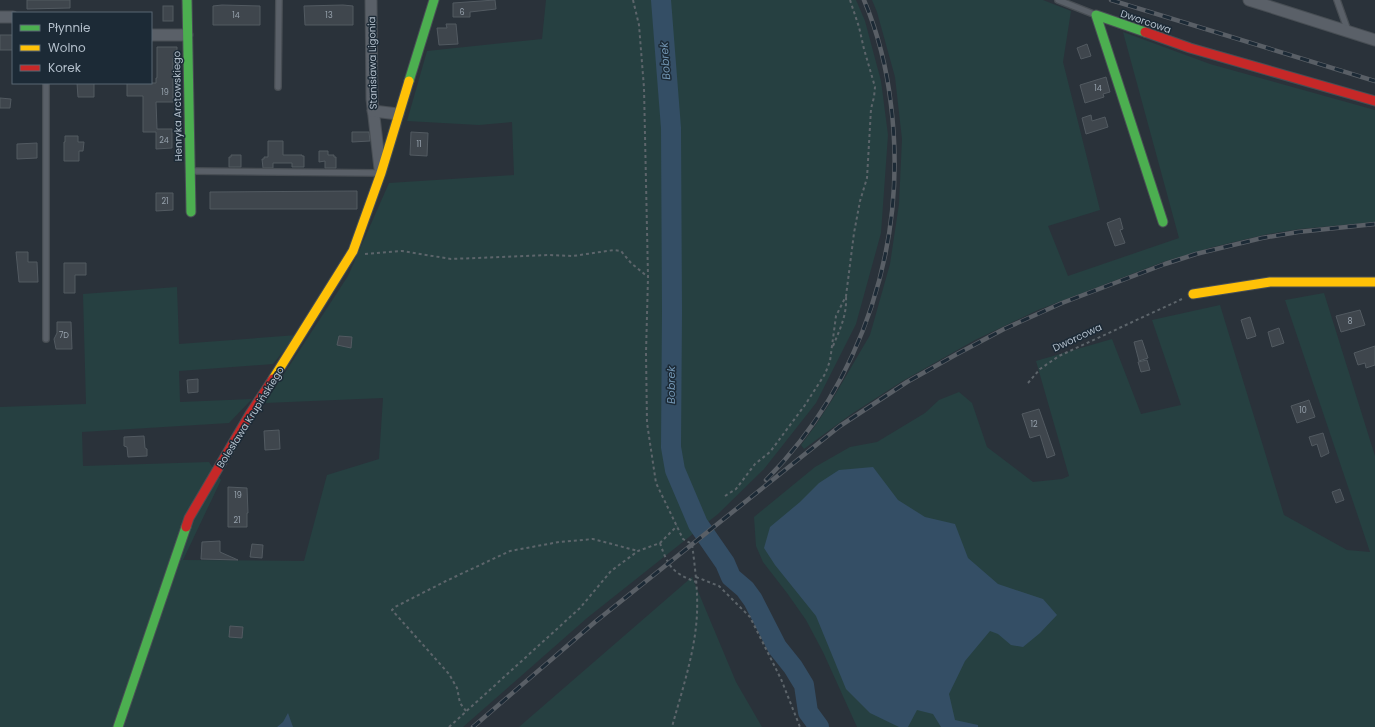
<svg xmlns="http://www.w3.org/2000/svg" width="1375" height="727" font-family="Poppins,sans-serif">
	<rect width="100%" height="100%" fill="#2a323a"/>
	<!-- green -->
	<g fill="#264041">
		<path d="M546 0H856L865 21 881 81 888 135 881 233 856 324 816 403 764 469 718 514 587 618 463 727H0V407L86 404 83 294 177 287 179 344 297 335 273 364 179 371 180 402 252 399 229 423 82 432 83 466 209 462 221 480 183 560 304 561 327 475 379 459 383 398 265 403 348 276 389 183 514 175 512 122 479 125 407 121 427 51 542 39Z"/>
		<path d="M872 0H1043L1071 11 1063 62 1100 210 1048 226 1068 276 1179 238 1123 32 1210 64 1375 110V222L1300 229 1268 234 1213 247 1163 262 1038 310 975 340 901 382 850 415 804 449 801 445 815 426 832 400 870 335 890 264 899 204 902 139 895 77 877 12Z"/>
		<path d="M1324 293 1375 456V727H857L823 652 806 620 787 593 763 562 756 546 754 517 815 467 850 447 877 442 925 413 939 400 959 392 972 403 987 447 1033 482 1062 479 1069 476 1036 361 1112 339 1141 414 1181 405 1152 320 1220 305 1284 515 1347 550 1370 552 1285 300Z"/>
		<path d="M692 577 736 682 762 727H519Z"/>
	</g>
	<!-- water -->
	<g fill="#344e65">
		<path d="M873 467 898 500 925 517 955 524 968 558 998 584 1043 599 1057 615 1040 633 1023 647 1011 645 998 634 990 631 965 661 949 694 955 720 978 725V727H941L933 714 917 710 908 727H899L870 713 846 689 816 616 775 565 764 548 770 527 800 502 819 483 839 470Z"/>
		<path d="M288 713 293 727H277L283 722Z"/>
	</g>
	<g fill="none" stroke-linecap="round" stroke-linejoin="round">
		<!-- river -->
		<path stroke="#344e65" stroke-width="20" d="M661 0 671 128 672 312 671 447 675 470 698 524 725 563 731 577 745 589 753 600 777 647 793 667 804 685 808 712 819 727"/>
	</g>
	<!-- building -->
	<g fill="#3f464d" stroke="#525a61">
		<path d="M27 0H70V8L27 9Z"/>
		<path d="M495 0 496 9 470 12V17H453V3Z"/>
		<path d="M222 5 260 6V25H213V6Z"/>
		<path d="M343 5 353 6V25H305L304 6Z"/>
		<rect x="163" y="6" width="10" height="15"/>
		<path d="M446 24H456L458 44 439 45 437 28H447Z"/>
		<rect x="0" y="35" width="13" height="15"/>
		<path d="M1087 44 1091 56 1081 59 1077 48Z"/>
		<path d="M157 47H177V58H173V102H156L157 129H172V148L156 149V132H143V96H127V83H156V78H157Z"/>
		<path d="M1106 77 1110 92 1103 94 1104 97 1085 103 1080 85Z"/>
		<path d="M77 83H94V97H78Z"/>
		<path d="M0 98 11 99 10 108H0Z"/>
		<path d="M1091 115 1092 121 1105 117 1108 127 1086 134 1082 118Z"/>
		<path d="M352 132H369L370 141 352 142Z"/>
		<path d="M411 132 428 133 427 156 410 155Z"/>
		<path d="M65 136H78V142H84L83 151H79V161H64V142H65Z"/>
		<path d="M268 141H283V155H302V156H304V167H292V163H273V168H263L262 159H264V157H268Z"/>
		<path d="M37 143V158L17 159V144Z"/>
		<path d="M319 151H328V155H334V157H336V168H325V161L319 162Z"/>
		<path d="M231 155H241V167H229V157H231Z"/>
		<path d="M357 191V209H210V192Z"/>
		<path d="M156 193H173V210L156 211Z"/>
		<path d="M1120 218 1123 229 1120 230 1125 243 1115 246 1107 223Z"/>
		<path d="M16 252H28V262H37L38 282H19Z"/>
		<path d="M64 263H86V275H75V293H64Z"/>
		<path d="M1360 310 1365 325 1341 332 1336 316Z"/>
		<path d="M1250 317 1256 336 1247 339 1241 320Z"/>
		<path d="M57 322H71L72 349H56L54 339 57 333Z"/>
		<path d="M1279 328 1284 343 1272 347 1268 332Z"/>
		<path d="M339 336 352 337 351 348 337 345Z"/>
		<path d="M1142 340 1148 358 1139 361 1134 342Z"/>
		<path d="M1375 346V365L1366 368 1365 363 1358 365 1354 353Z"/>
		<path d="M1147 360 1150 370 1141 372 1138 362Z"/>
		<path d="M198 379V392L188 393 187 380Z"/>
		<path d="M1309 400 1315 417 1297 423 1291 406Z"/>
		<path d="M1039 409 1055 455 1047 458 1040 435 1030 438 1022 414Z"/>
		<path d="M279 430 280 449 265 450 264 431Z"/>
		<path d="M1323 433 1329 453 1321 457 1317 444 1312 446 1309 437Z"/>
		<path d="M144 436 145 448 147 449V456L128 457 127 447 124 446V437Z"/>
		<path d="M228 487 247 488 248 513H247V527H228Z"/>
		<path d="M1340 489 1344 500 1336 503 1332 492Z"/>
		<path d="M220 541V552L238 560 201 559 202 542Z"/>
		<path d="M252 544 263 545 262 558 250 557Z"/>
		<path d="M230 626 243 627 242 638 229 637Z"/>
	</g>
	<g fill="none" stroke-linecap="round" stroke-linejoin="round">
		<!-- lane casing -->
		<g stroke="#484e54" stroke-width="8">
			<g id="lane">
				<path d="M1058 0 1096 15"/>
				<path d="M1337 0 1348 31"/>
				<path d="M278 87 279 0"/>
				<path d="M191 171 380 173"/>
				<path d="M46 339V83"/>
			</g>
		</g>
		<!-- street casing -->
		<g stroke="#484e54" stroke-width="13">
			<g id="street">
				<path d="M371 0 372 99 380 169"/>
				<path d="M1249 0 1375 40"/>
				<path d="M0 17H13"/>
				<path d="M151 35H187"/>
				<path d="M373 111 398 114"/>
			</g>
		</g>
		<!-- fast casing -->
		<g stroke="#484e54" stroke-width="11">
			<g id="fast">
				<path d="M187 0 191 212"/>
				<path d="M1145 32 1096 15 1163 222"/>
				<path d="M409 81 434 0"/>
				<path d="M118 727 186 527"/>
			</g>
		</g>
		<!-- slow casing -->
		<g stroke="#484e54" stroke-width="11">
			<g id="slow">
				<path d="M1193 294 1270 282H1375"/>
				<path d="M273 379 353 251 381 173 409 81"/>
			</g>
		</g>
		<!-- jam casing -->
		<g stroke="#484e54" stroke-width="11">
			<g id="jam">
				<path d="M1145 32 1190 48 1375 101"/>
				<path d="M186 527 189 518 250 414 273 379"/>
			</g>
		</g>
		<!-- path -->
		<g stroke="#5d656b" stroke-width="2" stroke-dasharray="3 3" stroke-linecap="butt">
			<path d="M633 0 639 25 644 88 648 277 646 353 647 423 656 483 683 539 692 544C695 567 698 591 697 614 695 653 682 690 672 727"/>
			<path d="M365 254 402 251 451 259 549 255 573 256 614 250 621 251 631 263 648 277"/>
			<path d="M833 346C840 329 847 315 846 297"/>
			<path d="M1028 383 1040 369 1059 356 1182 299"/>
			<path d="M725 496 736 489 755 464 770 452 805 405 825 374 830 361 836 316 846 296 854 233 860 201 867 178 871 109 874 97 875 87 864 49 859 27 850 0"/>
			<path d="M660 543C668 567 673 573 696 582"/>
			<path d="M696 577 719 586 750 617 781 679 800 727"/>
			<path d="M466 711 460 703 457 688 449 674 392 610 395 607 446 581 510 551 559 542 593 539 638 551"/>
			<path d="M449 727 580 608 611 571 638 551 660 543 677 526"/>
		</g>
		<!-- lane -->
		<use href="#lane" stroke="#5a6068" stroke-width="5.5"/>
		<!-- street -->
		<use href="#street" stroke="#5a6068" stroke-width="11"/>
		<!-- fast -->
		<use href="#fast" stroke="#4caf50" stroke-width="9"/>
		<!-- slow -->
		<use href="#slow" stroke="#ffc107" stroke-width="9"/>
		<!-- jam -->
		<use href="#jam" stroke="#c62828" stroke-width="9"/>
		<!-- rail casing -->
		<g stroke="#595f66" stroke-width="4.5">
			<g id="rail">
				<path d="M1111 0 1375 81"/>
				<path d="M766 480C863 382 908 242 891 105 887 70 878 33 864 0"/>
				<path d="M473 727 595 622 840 426 907 382 957 354 1004 329 1062 303 1165 264 1196 254 1262 238 1298 232 1375 224"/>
			</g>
		</g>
		<!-- rail -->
		<use href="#rail" stroke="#1c2a36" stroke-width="3" stroke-dasharray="9" stroke-linecap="butt"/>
	</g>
	<g text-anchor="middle" stroke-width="3" stroke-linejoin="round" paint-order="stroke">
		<!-- number labels -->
		<g font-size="8" fill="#96a1ac">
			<text x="462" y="15">6</text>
			<text x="236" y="18">14</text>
			<text x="329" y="18">13</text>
			<text x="1098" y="91">14</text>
			<text x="165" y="95">19</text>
			<text x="164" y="143">24</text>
			<text x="419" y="147">11</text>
			<text x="165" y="204">21</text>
			<text x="1350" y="324">8</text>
			<text x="64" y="338">7D</text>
			<text x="1303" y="413">10</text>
			<text x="1034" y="427">12</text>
			<text x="238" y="498">19</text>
			<text x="237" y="523">21</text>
		</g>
		<!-- street labels -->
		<g font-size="10" fill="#b3bfcb" stroke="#1c2a36">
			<text transform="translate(1146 21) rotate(19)" y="4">Dworcowa</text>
			<text transform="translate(372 63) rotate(-91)" y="4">Stanisława Ligonia</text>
			<text transform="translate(177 106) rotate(-91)" y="4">Henryka Arctowskiego</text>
			<text transform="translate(1077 337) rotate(-25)" y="4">Dworcowa</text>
			<text transform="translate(250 417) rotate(-58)" y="4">Bolesława Krupińskiego</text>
		</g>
		<!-- water labels -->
		<g font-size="11" font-style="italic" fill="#7194b1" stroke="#1c2a36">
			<text transform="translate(665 61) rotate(-94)" y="4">Bobrek</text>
			<text transform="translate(671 385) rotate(-90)" y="4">Bobrek</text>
		</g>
	</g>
	<!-- legend -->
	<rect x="12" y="12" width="140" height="72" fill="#1c2a36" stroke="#586672"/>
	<rect x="20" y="25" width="20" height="6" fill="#4caf50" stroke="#586672"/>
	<text x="48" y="32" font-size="12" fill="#b3bfcb">Płynnie</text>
	<rect x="20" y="45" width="20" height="6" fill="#ffc107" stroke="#586672"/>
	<text x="48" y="52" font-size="12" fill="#b3bfcb">Wolno</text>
	<rect x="20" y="65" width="20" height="6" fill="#c62828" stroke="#586672"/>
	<text x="48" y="72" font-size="12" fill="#b3bfcb">Korek</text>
</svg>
